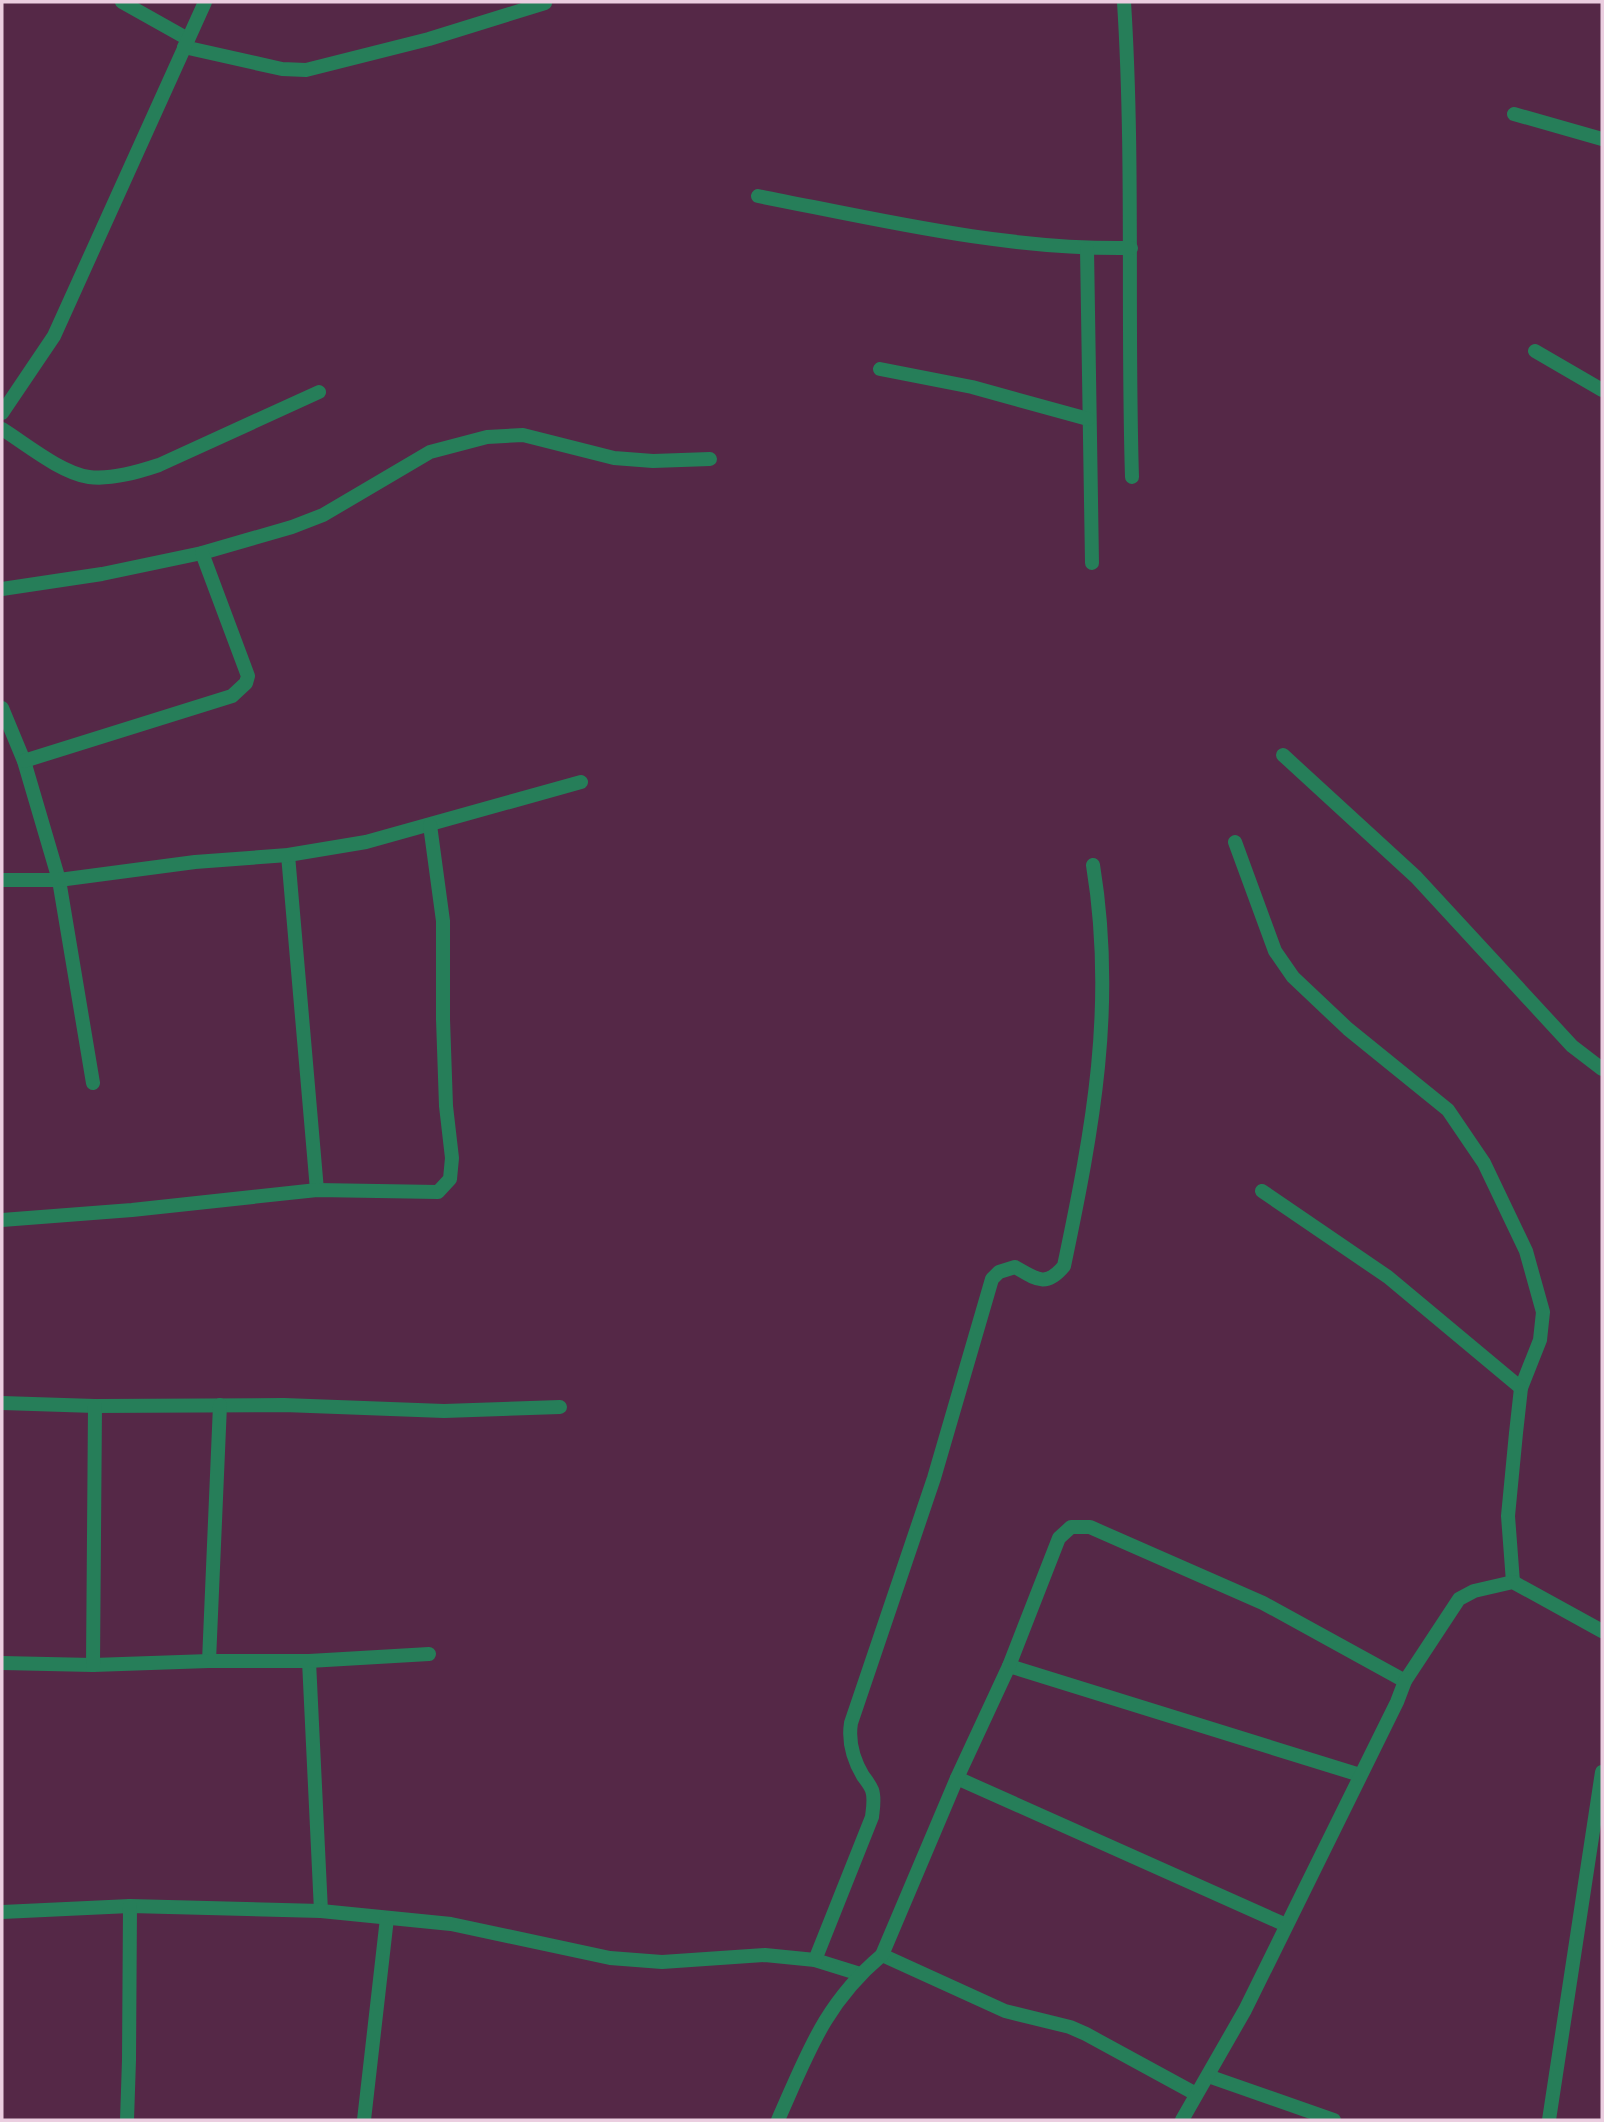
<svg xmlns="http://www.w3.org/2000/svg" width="1604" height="2122" font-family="'Nunito Sans',sans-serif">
	<rect width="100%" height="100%" fill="#552847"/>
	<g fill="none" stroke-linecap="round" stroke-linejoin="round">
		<!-- minor -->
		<g stroke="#267e59" stroke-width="14">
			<path d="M122 2 188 39"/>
			<path d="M1124 2C1134 160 1127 318 1132 477"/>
			<path d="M184 47 282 69 306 70 429 39 545 3"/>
			<path d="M1514 114 1602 139"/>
			<path d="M758 196C881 220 1005 250 1131 248"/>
			<path d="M1087 249 1092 563"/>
			<path d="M1535 351 1602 390"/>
			<path d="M880 369 972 387 1088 419"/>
			<path d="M2 413 54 336 205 2"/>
			<path d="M2 429C26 444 61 473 89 477 111 480 138 472 159 465L319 392"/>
			<path d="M2 589 102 574 202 553 292 527 323 515 430 452 487 437 523 435 614 458 653 461 710 459"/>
			<path d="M2 708 24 761 59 880 93 1083"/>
			<path d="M1283 755 1416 877 1572 1046 1602 1069"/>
			<path d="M24 761 232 696 246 683 248 676 202 553"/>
			<path d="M1235 842 1275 951 1293 977 1348 1029 1448 1110 1484 1163 1526 1251 1543 1312 1540 1340 1521 1388 1516 1433 1508 1516 1513 1582"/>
			<path d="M288 855 317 1190"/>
			<path d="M2 880H59L195 862 288 855 366 842 581 782"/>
			<path d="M1262 1191 1388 1277 1521 1388"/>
			<path d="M2 1220 132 1210 317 1190 438 1192 450 1179 452 1158 446 1106 443 1019V921L430 825"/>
			<path d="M2 1403 95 1406 284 1405 444 1411 560 1407"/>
			<path d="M209 1661 220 1405"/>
			<path d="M309 1661 321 1911"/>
			<path d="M2 1663 93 1665 209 1661H309L429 1654"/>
			<path d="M93 1665 95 1406"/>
			<path d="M1009 1666 1360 1775"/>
			<path d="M957 1778 1286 1925"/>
			<path d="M2 1912 130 1906 321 1911 451 1924 610 1958 662 1962 765 1955 815 1960 860 1974"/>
			<path d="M882 1955 1005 2011 1070 2027 1086 2034 1196 2094"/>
			<path d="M815 1960 872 1817C873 1808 875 1798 872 1790 870 1785 866 1780 863 1776 853 1759 848 1742 851 1723L934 1478 992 1279 999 1272 1015 1267C1036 1279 1046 1288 1064 1266 1093 1128 1116 1006 1093 865"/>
			<path d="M1208 2076 1334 2120"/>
			<path d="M127 2120 129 2060 130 1906"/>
			<path d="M364 2120 387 1918"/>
			<path d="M778 2120C808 2053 824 2004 882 1955L957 1778 1009 1666 1059 1538 1071 1527H1090L1263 1603 1405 1681"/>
			<path d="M1182 2120 1245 2010 1397 1702 1405 1681 1459 1599 1474 1591 1513 1582 1602 1631"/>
			<path d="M1549 2120 1602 1772"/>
		</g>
	</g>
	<!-- border -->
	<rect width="1604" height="2122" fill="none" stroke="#ebcee0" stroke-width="7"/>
</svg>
